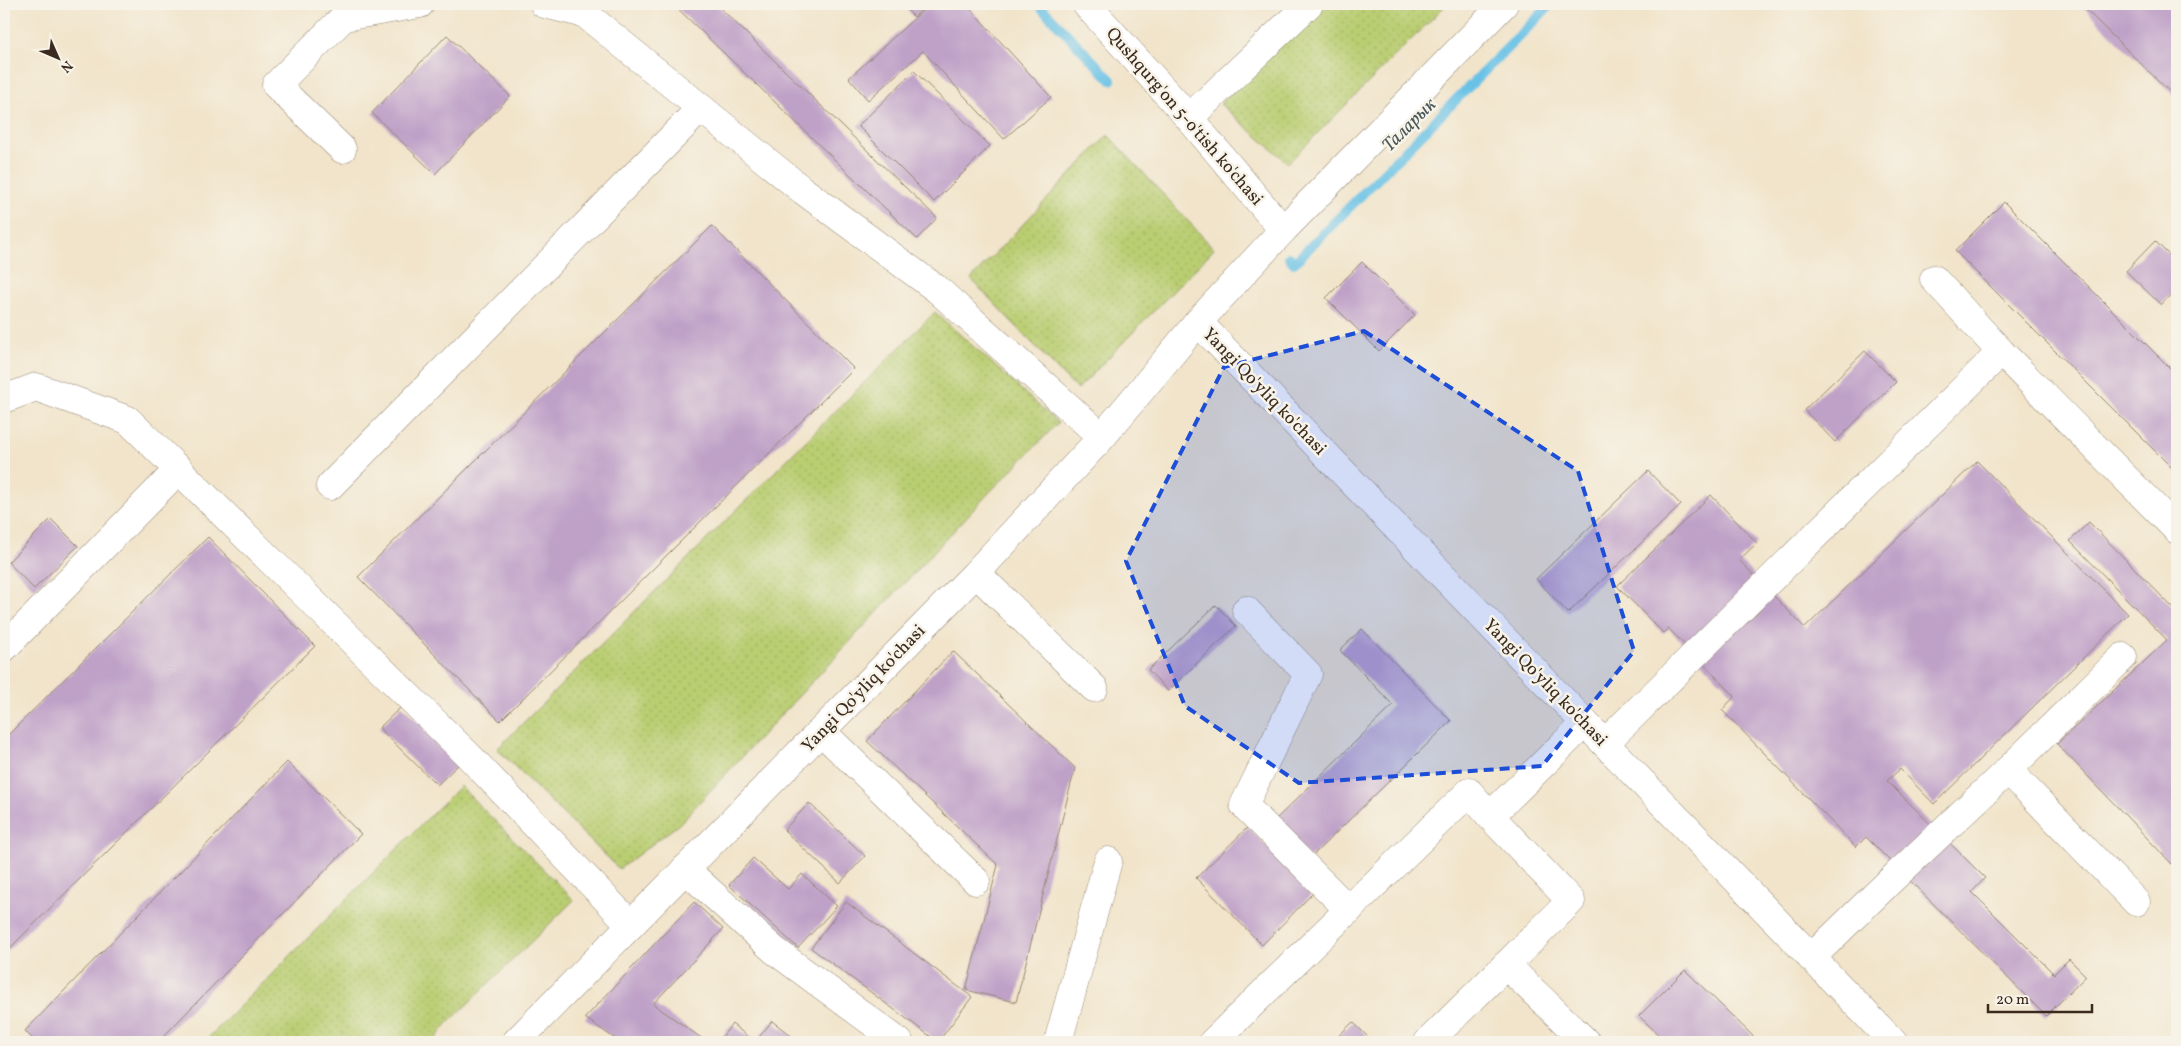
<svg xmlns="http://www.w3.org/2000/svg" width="2181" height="1046" font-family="Vollkorn,serif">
	<defs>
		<pattern id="grass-dots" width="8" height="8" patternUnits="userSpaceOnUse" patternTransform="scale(1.25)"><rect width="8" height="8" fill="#b9cd71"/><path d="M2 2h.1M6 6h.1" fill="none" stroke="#a0b061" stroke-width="1.8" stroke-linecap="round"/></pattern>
	</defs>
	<rect width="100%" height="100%" fill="#f7f3e8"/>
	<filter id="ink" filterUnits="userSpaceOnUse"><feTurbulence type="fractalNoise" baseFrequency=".02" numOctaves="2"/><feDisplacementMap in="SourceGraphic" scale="10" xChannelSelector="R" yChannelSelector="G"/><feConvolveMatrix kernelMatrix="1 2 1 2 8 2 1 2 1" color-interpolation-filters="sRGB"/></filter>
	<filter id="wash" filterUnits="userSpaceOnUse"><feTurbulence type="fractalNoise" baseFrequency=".0096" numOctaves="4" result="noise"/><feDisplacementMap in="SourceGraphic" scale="20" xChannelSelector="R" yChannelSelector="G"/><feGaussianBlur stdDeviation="1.12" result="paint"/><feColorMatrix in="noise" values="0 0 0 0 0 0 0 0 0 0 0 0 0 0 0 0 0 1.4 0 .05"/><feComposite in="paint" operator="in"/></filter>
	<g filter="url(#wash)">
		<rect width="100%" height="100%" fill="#f1e4ca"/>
		<!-- grass -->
		<g fill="url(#grass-dots)" stroke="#7a7c48">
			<path d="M1326 4H1447L1288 163 1220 104Z"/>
			<path d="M1108 135 1214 249 1077 390 971 279Z"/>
			<path d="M935 312 1058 423 987 495 679 824 619 869 497 749Z"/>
			<path d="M460 786 574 900 446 1025 433 1042H204Z"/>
		</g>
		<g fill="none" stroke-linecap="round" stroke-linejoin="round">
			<!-- stream -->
			<g stroke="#69c2e6" stroke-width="10">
				<path d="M1038 4 1111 80"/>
				<path d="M1289 257 1294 263 1551 4"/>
			</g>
		</g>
		<g id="blocks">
			<!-- building -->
			<g fill="#bfa1c8">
				<path d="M673 4H716L937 218 917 239Z"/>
				<path d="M901 4H928L914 17Z"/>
				<path d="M930 4H966L1051 97 1004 139 923 51 868 100 849 78Z"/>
				<path d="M2080 4H2177V99Z"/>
				<path d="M447 35 510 96 435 174 372 113Z"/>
				<path d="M914 71 990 146 934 202 858 126Z"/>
				<path d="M2004 202 2177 375V473L1955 251Z"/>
				<path d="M712 226 854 369 500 721 358 577Z"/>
				<path d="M2155 241 2177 263V288L2161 305 2126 271Z"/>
				<path d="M1362 262 1415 315 1379 351 1326 298Z"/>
				<path d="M1865 351 1896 382 1835 442 1804 410Z"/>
				<path d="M1977 461 2128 614 1934 804 1900 769 1887 781 1985 878 1972 892 2054 974 2069 959 2086 976 2046 1016 1866 837 1856 847 1722 710 1735 696 1669 629 1663 633 1617 586 1711 495 1757 543 1739 560 1805 628Z"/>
				<path d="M1648 471 1681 505 1568 613 1536 579Z"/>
				<path d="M51 519 78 546 34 589 8 562Z"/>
				<path d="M2089 522 2177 612V859L2172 864 2057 744 2167 640 2070 541Z"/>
				<path d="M208 537 315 646 4 954V739Z"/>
				<path d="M1216 605 1236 626 1168 691 1148 670Z"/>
				<path d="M1362 629 1451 721 1310 858 1274 821 1393 705 1340 650Z"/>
				<path d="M953 651 1075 768 1016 1002 966 990 998 865 867 741Z"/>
				<path d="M402 706 460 763 437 785 379 728Z"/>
				<path d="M287 762 361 834 158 1042H36L25 1031Z"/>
				<path d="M809 803 865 856 840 883 784 830Z"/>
				<path d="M1248 827 1313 893 1262 945 1196 878Z"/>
				<path d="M753 858 788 889 802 874 837 906 798 948 729 885Z"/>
				<path d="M694 902 723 929 653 1004 707 1042H620L585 1018Z"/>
				<path d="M846 902 972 997 938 1042 811 948Z"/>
				<path d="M1685 970 1759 1042H1666L1639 1016Z"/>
				<path d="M772 1021 799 1042H755Z"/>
				<path d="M1353 1022 1369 1038 1365 1042H1332Z"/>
				<path d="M732 1024 755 1042H718Z"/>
			</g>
		</g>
	</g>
	<g filter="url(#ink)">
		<use href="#blocks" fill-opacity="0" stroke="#968774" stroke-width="1"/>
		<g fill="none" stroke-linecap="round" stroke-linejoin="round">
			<!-- minor casing -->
			<g stroke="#968774" stroke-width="29">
				<g id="minor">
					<path d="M544 4 585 14 801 189 938 290 1102 437"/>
					<path d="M1086 4 1189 118 1283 230"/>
					<path d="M1189 118 1309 4"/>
					<path d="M342 149 276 85 344 17 420 4"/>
					<path d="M1934 279 2001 352 2177 530"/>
					<path d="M1198 322 1893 1042"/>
					<path d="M4 399 36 387 128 420 468 755 631 925"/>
					<path d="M330 486 701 108"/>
					<path d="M976 573 1094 688"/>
					<path d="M1246 610 1308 674 1244 805 1349 910"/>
					<path d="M4 648 179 469"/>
					<path d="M821 731 976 881"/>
					<path d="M1605 743 2001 352"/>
					<path d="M2008 770 2123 657"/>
					<path d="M685 869 774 950 899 1042"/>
					<path d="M1811 958 1890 881 2008 770 2136 902"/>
					<path d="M1506 965 1586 1042"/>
					<path d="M516 1042 976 573 1102 437 1198 322 1283 230 1504 4"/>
					<path d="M1058 1042 1108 861"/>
					<path d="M1213 1042 1469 792 1490 816"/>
					<path d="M1428 1042 1571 901 1490 816 1585 723"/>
				</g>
			</g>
			<!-- minor -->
			<use href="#minor" stroke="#fff" stroke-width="28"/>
		</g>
	</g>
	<!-- marked area -->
	<path fill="#1d4ed8" fill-opacity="0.2" stroke="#1d4ed8" stroke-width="4" stroke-dasharray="10 6" stroke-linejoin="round" d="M1364 331 1578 471 1634 651 1542 766 1299 783 1185 706 1126 561 1224 367Z"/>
	<g text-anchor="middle" stroke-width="5" stroke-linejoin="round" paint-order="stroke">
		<!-- street labels -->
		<g font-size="18" fill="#3b2a1e" stroke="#f7f3e8">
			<text transform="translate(1185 116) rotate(49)" y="6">Qushqurg'on 5-o'tish ko'chasi</text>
			<text transform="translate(1265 391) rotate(46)" y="6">Yangi Qo'yliq ko'chasi</text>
			<text transform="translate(1546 682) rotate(46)" y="6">Yangi Qo'yliq ko'chasi</text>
			<text transform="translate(863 688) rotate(-46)" y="6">Yangi Qo'yliq ko'chasi</text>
		</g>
		<!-- water labels -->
		<g font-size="19" font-style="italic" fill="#49585a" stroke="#f7f3e8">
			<text transform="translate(1408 124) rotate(-45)" y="7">Таларык</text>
		</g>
	</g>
	<!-- margin -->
	<rect width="2181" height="1046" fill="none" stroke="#f7f3e8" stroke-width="20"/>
	<!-- north arrow -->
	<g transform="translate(58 58) rotate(135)" stroke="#f7f3e8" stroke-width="4" paint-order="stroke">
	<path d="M0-4L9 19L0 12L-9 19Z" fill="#3b2a1e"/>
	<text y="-8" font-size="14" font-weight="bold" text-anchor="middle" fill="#3b2a1e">N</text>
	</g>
	<!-- scale -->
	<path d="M1988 1004v8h104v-8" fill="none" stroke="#3b2a1e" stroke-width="2.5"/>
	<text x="1996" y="1004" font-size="15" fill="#3b2a1e" stroke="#f7f3e8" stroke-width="4" paint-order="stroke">20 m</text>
</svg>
